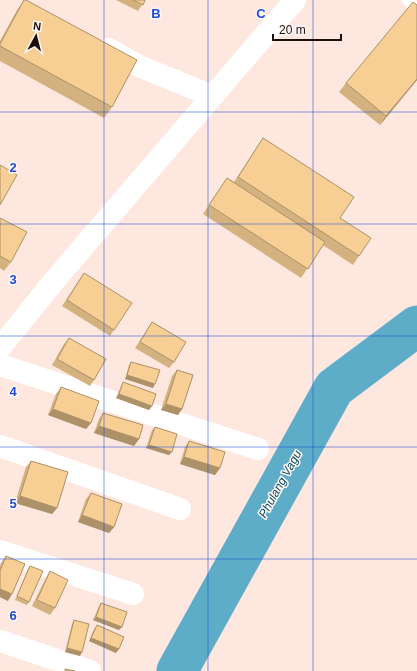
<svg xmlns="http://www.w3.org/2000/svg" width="417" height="671" font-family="Helvetica,sans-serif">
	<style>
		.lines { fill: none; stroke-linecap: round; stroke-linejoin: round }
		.river { stroke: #5dacc8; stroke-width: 41 }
		.lane { stroke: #fff; stroke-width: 11 }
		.street { stroke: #fff; stroke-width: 22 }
		.secondary { stroke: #fff; stroke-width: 22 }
		.wall { fill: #d4b27f }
		.shaded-wall { fill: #ad9168 }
		.building { fill: #f7cf94; stroke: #ad9168 }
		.grid { fill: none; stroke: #1d4ed8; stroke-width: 1; stroke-opacity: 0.55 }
		.labels { text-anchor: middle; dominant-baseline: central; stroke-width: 3; stroke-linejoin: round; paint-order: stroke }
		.water-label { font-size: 12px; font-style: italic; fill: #044c60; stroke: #fff7f5 }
		.grid-label { font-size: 13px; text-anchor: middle; font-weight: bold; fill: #1d4ed8; stroke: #fff7f5; stroke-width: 3; stroke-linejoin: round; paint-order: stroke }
	</style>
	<rect width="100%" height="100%" fill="#fde7de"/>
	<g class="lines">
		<polyline class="river" points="177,671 334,388 417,326"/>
		<polyline class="lane" points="407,0 417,9"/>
		<g class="street">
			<polyline points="109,49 139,66 212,96"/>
			<polyline points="0,365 258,449"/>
			<polyline points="0,446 180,509"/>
			<polyline points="0,551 133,594"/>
			<polyline points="0,641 90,671"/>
		</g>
		<polyline class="secondary" points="0,348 54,281 295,0"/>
	</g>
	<g class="wall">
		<polygon points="24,0 112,107 104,118 0,61 0,41 17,10"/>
		<polygon points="116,0 145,0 138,11"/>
		<polygon points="417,80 380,125 339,92 346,83"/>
		<polygon points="263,138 340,218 359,256 353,265 323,245 301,278 203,214 227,178 234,182"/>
		<polygon points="0,218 11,262 4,271 0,268"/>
		<polygon points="84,273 114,330 110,336 62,306"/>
		<polygon points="152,322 174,362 169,368 135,348"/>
		<polygon points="69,338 94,380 90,386 52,365 64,344"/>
		<polygon points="131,362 153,388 125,379 129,365"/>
		<polygon points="177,370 182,409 178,415 161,410 172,376"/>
		<polygon points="123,382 152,406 149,410 116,398 121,386"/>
		<polygon points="61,387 91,423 86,429 48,415 56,394"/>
		<polygon points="103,413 139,439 134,446 94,433 99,419"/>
		<polygon points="155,427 169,455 146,448 152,430"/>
		<polygon points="189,441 220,468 215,475 180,464 185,447"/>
		<polygon points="31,461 57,508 52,514 15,503 26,467"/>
		<polygon points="91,493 114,527 109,533 78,522 86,499"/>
		<polygon points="6,556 8,601 0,597 0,566 1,563"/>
		<polygon points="30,566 29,602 27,605 15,600 28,569"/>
		<polygon points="50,571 55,608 50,615 32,606 46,578"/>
		<polygon points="101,603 119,630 93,620 99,606"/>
		<polygon points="74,620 80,656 65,652 72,624"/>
		<polygon points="97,625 116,653 89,641 94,629"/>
	</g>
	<g class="shaded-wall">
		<polygon points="417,79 417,80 380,125 386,116"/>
		<polygon points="127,375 155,384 153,388 125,379"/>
		<polygon points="119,394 152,406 149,410 116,398"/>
		<polygon points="166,404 182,409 178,415 161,410"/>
		<polygon points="53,409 91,423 86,429 48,415"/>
		<polygon points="99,426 139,439 134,446 94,433"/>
		<polygon points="149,445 172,452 169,455 146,448"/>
		<polygon points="184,457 220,468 215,475 180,464"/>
		<polygon points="20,496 57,508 52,514 15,503"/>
		<polygon points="82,515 114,527 109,533 78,522"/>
		<polygon points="0,589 12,594 8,601 0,597"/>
		<polygon points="96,617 122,627 119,630 93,620"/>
		<polygon points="91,638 119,649 116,653 89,641"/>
		<polygon points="67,648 82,652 80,656 65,652"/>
	</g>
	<g class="building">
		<polygon points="24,0 26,0 137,60 112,107 0,46 0,44"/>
		<polygon points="133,0 145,0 143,5"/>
		<polygon points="413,2 417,5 417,79 386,116 346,83"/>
		<polygon points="263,138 354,197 340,218 371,238 359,256 238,177"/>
		<polygon points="0,165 17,175 0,205"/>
		<polygon points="227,178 325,242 308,269 209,205"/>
		<polygon points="0,218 27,232 11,262 0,256"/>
		<polygon points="84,273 132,303 114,330 67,300"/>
		<polygon points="152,322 186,342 174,362 140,342"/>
		<polygon points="69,338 106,359 94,380 57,359"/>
		<polygon points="131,362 160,370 155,384 127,375"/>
		<polygon points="177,370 193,375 182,409 166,404"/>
		<polygon points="123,382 156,394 152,406 119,394"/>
		<polygon points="61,387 99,401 91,423 53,409"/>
		<polygon points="103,413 143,425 139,439 99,426"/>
		<polygon points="155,427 177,434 172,452 149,445"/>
		<polygon points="189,441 225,452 220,468 184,457"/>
		<polygon points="31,461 68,472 57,508 20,496"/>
		<polygon points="91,493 122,504 114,527 82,515"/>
		<polygon points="6,556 25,564 12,594 0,589 0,571"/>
		<polygon points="30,566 43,571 29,602 17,596"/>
		<polygon points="50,571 68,580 55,608 37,600"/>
		<polygon points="101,603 127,612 122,627 96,617"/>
		<polygon points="74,620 89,624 82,652 67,648"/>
		<polygon points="97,625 124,637 119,649 91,638"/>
		<polygon points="65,669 75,671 65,671"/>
	</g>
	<path class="grid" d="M104,0V671M208,0V671M313,0V671M0,112H417M0,224H417M0,336H417M0,447H417M0,559H417"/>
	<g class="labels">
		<g class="water-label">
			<text transform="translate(280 484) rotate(-61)">Phulang Vagu</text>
		</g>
	</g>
	<g class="grid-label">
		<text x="156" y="18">B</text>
		<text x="261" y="18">C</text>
		<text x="13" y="172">2</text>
		<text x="13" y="284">3</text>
		<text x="13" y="396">4</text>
		<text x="13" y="508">5</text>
		<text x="13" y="620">6</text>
	</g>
	<g transform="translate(36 36) rotate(7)" stroke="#fff7f5" stroke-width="3" paint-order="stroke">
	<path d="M0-3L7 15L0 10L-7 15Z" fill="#1c100b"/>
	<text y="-6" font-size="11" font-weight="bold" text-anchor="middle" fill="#1c100b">N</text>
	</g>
	<path d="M273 34v6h68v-6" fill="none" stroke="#1c100b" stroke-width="2"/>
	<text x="279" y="34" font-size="12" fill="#1c100b" stroke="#fff7f5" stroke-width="3" paint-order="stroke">20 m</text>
</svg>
